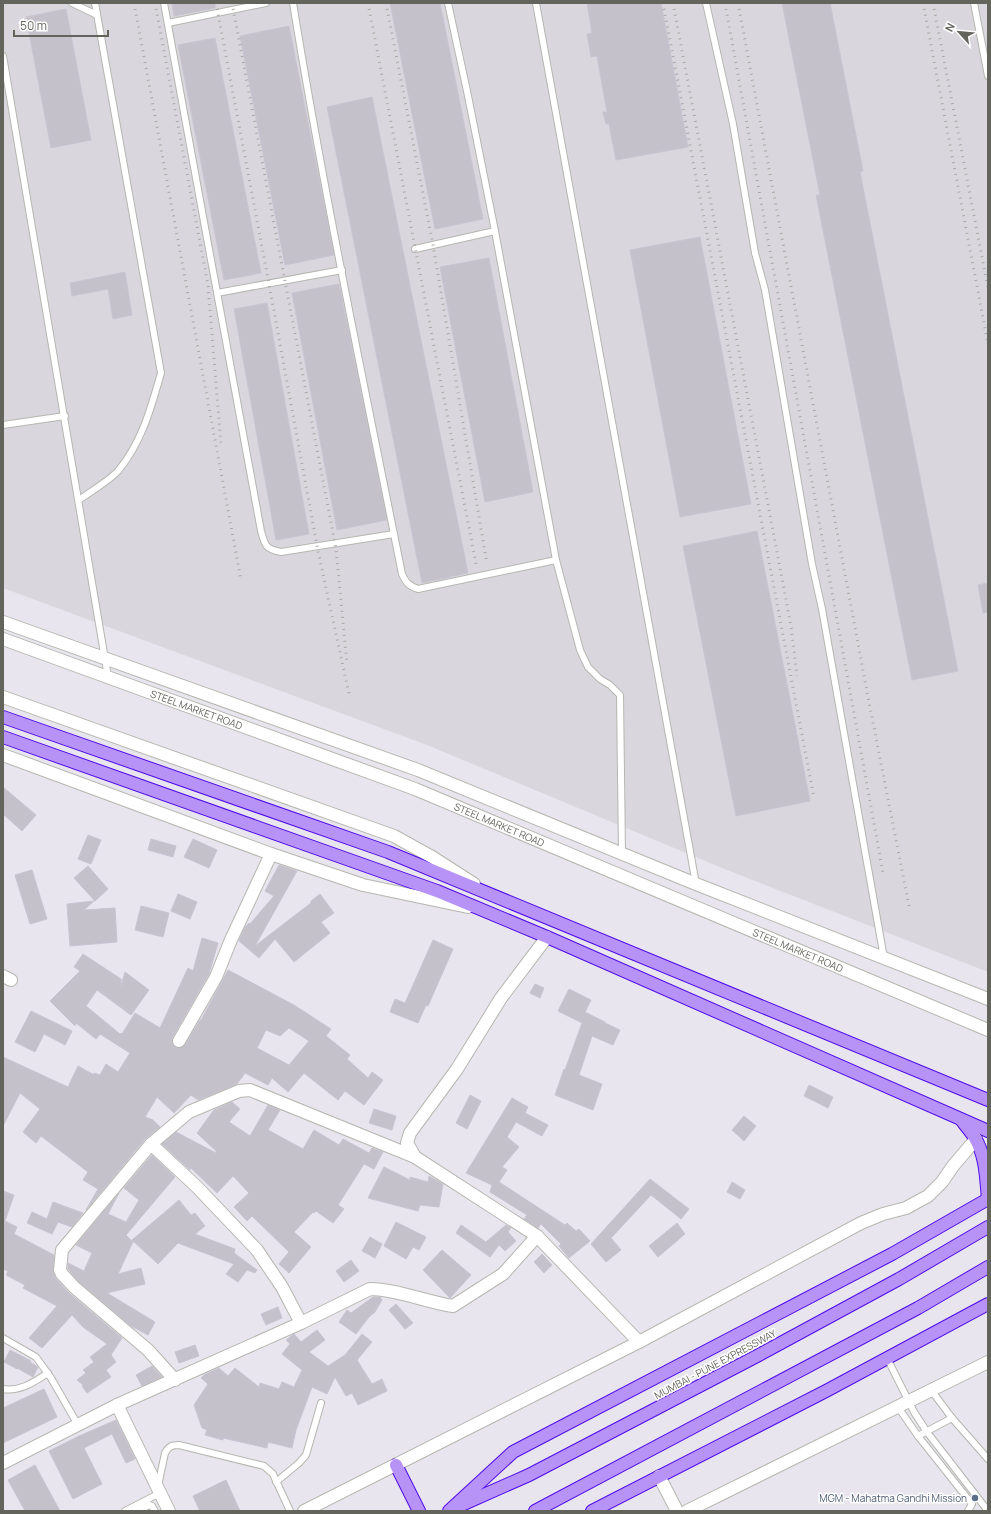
<svg xmlns="http://www.w3.org/2000/svg" width="991" height="1514" font-family="Manrope,sans-serif">
	<style>
		.industrial { fill: #d9d7dd }
		.building { fill: #c5c1ca; stroke: #c8c4d3; fill-rule: evenodd }
		.lines { fill: none; stroke-linecap: round; stroke-linejoin: round }
		.lane-casing { stroke: #b5b7b0; stroke-width: 8 }
		.street-casing { stroke: #b5b7b0; stroke-width: 14 }
		.secondary-casing { stroke: #b5b7af; stroke-width: 14 }
		.highway-casing { stroke: #4e0be8; stroke-width: 14 }
		.lane { stroke: #fff; stroke-width: 6 }
		.street { stroke: #fff; stroke-width: 12 }
		.secondary { stroke: #fff; stroke-width: 12 }
		.highway { stroke: #b793f8; stroke-width: 12 }
		.rail { stroke: #a8a9a6; stroke-width: 3; stroke-dasharray: 1 5; stroke-linecap: butt }
		.service-dot { fill: #5c6f8a; stroke: #fff; stroke-width: 1.5 }
		.labels { text-anchor: middle; dominant-baseline: central; stroke-width: 3; stroke-linejoin: round; paint-order: stroke }
		.street-label { font-size: 10px; fill: #63655d; stroke: #fff }
		.service-label { font-size: 10px; fill: #4e5e75; stroke: #fff; text-anchor: end }
	</style>
	<rect width="100%" height="100%" fill="#e9e5ee"/>
	<polygon class="industrial" points="3,3 988,3 988,972 722,868 427,745 3,588"/>
	<g class="building">
		<polygon points="172,3 215,3 215,8 174,16"/>
		<polygon points="390,3 440,3 483,219 435,229"/>
		<polygon points="587,3 661,3 688,147 616,160 609,124 606,124 603,112 607,112 597,56 591,57 587,34 592,33"/>
		<polygon points="782,3 830,3 863,171 860,172 958,671 912,680 816,195 820,195"/>
		<polygon points="66,9 91,140 51,148 26,17"/>
		<polygon points="289,26 334,255 285,265 240,36"/>
		<polygon points="215,38 261,273 224,280 178,45"/>
		<polygon points="372,97 468,573 422,583 327,107"/>
		<polygon points="700,237 751,504 680,517 630,250"/>
		<polygon points="489,258 533,492 485,502 440,267"/>
		<polygon points="125,272 132,315 113,319 108,289 72,296 70,283"/>
		<polygon points="339,284 387,520 337,530 292,293"/>
		<polygon points="267,303 309,534 276,540 234,309"/>
		<polygon points="757,531 810,801 736,816 683,546"/>
		<polygon points="988,583 988,612 983,613 978,585"/>
		<polygon points="3,787 36,815 22,831 3,814"/>
		<polygon points="88,835 101,840 91,864 78,859"/>
		<polygon points="151,839 176,846 173,857 148,850"/>
		<polygon points="193,839 217,850 209,868 184,857"/>
		<polygon points="279,865 297,871 255,946 311,903 311,901 320,894 334,913 321,922 330,933 294,962 275,939 259,958 239,941 245,927 249,923 250,924 274,896 265,891"/>
		<polygon points="88,866 108,889 95,901 74,878"/>
		<polygon points="32,870 47,919 30,924 15,875"/>
		<polygon points="178,894 197,902 190,919 171,911"/>
		<polygon points="94,901 84,910 115,908 117,942 70,946 67,904"/>
		<polygon points="141,906 169,913 163,937 135,930"/>
		<path d="M202,938L218,943L209,974L172,1038V1044L175,1047L179,1048L185,1045L200,1020H201L228,970L294,1005L331,1029L326,1036L350,1055L347,1059L368,1078L372,1072L383,1080L364,1105L345,1091L338,1100L304,1073L288,1092L272,1078L268,1085L245,1073L237,1084L198,1100L191,1095L174,1113L157,1097L145,1117L153,1120L160,1127L145,1139L86,1210L98,1189L83,1180L88,1172L41,1136L36,1143L23,1132L40,1109L20,1093L3,1126V1057L68,1087L78,1066L94,1075V1073L100,1075L106,1064L118,1072L130,1053L100,1034L96,1039L76,1023L75,1026L50,1001L80,971L74,967L83,954L121,979V986L125,972L149,990L131,1015L97,990L86,1006L120,1034L121,1033L122,1034L135,1013L160,1028L188,968L193,971ZM289,1028L309,1041L289,1065L257,1048L266,1030L280,1036Z"/>
		<polygon points="433,940 453,949 428,1006 426,1005 418,1023 390,1012 395,999 405,1003"/>
		<polygon points="535,984 544,988 540,998 530,993"/>
		<polygon points="569,989 591,1000 585,1012 605,1022 605,1023 620,1030 613,1045 592,1036 579,1075 602,1084 593,1110 555,1095 564,1069 565,1070 582,1023 558,1011"/>
		<polygon points="31,1011 72,1031 65,1045 44,1034 35,1052 15,1042"/>
		<polygon points="809,1085 833,1097 828,1108 804,1096"/>
		<polygon points="470,1095 481,1101 467,1129 456,1123"/>
		<polygon points="512,1098 528,1107 525,1113 548,1125 542,1136 516,1122 507,1137 519,1147 502,1167 507,1170 499,1182 565,1225 567,1223 576,1231 579,1229 590,1241 569,1258 559,1246 561,1244 541,1224 538,1228 524,1219 527,1215 490,1192 492,1185 466,1173"/>
		<polygon points="232,1102 240,1109 229,1122 250,1136 268,1105 280,1110 268,1130 303,1149 314,1130 339,1145 343,1139 369,1153 372,1148 383,1152 374,1169 364,1164 338,1205 344,1209 333,1223 316,1211 314,1213 313,1212 294,1232 311,1247 289,1273 279,1264 289,1252 252,1216 247,1221 234,1207 249,1193 233,1176 217,1193 191,1168 190,1170 162,1144 176,1132 216,1153 217,1152 197,1133 214,1110"/>
		<polygon points="374,1109 396,1116 392,1130 369,1123"/>
		<polygon points="744,1116 756,1126 744,1141 732,1130"/>
		<polygon points="152,1155 175,1177 126,1235 133,1242 118,1274 141,1268 145,1284 107,1293 155,1322 148,1335 131,1326 79,1282 68,1269 68,1263 84,1271 92,1253 76,1245 119,1193 108,1214 126,1222 139,1200 124,1188"/>
		<polygon points="384,1167 410,1180 410,1177 428,1182 429,1176 443,1184 439,1207 420,1205 418,1211 368,1198"/>
		<polygon points="650,1179 689,1209 681,1219 651,1195 611,1238 621,1250 606,1262 591,1244"/>
		<polygon points="732,1182 745,1190 740,1199 727,1192"/>
		<polygon points="3,1191 14,1195 5,1221 17,1227 14,1234 54,1255 53,1270 56,1279 69,1293 122,1338 111,1355 116,1362 106,1370 111,1377 87,1393 82,1386 83,1385 77,1380 86,1373 83,1370 94,1362 90,1357 107,1344 83,1327 72,1315 42,1348 29,1338 57,1306 23,1288 25,1285 6,1275 8,1271 3,1269"/>
		<polygon points="179,1200 191,1215 195,1213 205,1226 195,1234 235,1249 234,1253 257,1270 255,1273 247,1270 238,1282 226,1274 234,1264 178,1243 158,1264 132,1240"/>
		<polygon points="53,1202 83,1213 72,1227 58,1222 52,1234 27,1223 32,1212 47,1219"/>
		<polygon points="396,1222 426,1237 419,1250 413,1247 406,1259 384,1246"/>
		<polygon points="677,1223 685,1234 658,1257 649,1246"/>
		<polygon points="461,1225 486,1242 506,1225 511,1228 508,1232 516,1241 505,1251 499,1245 490,1257 456,1233"/>
		<polygon points="370,1237 382,1244 375,1258 362,1251"/>
		<polygon points="442,1250 471,1275 450,1298 423,1270"/>
		<polygon points="542,1254 552,1265 544,1273 534,1262"/>
		<polygon points="351,1260 359,1271 344,1282 336,1271"/>
		<polygon points="373,1297 380,1297 382,1300 375,1312 369,1317 356,1334 339,1322 347,1310 351,1313"/>
		<polygon points="396,1304 413,1323 405,1329 389,1310"/>
		<polygon points="278,1307 282,1318 266,1325 261,1314"/>
		<polygon points="317,1330 325,1340 309,1352 328,1366 345,1355 362,1334 372,1342 357,1360 372,1384 382,1379 387,1391 358,1405 352,1393 346,1396 335,1377 327,1394 312,1387 296,1430 292,1448 268,1442 267,1448 223,1438 223,1440 205,1435 207,1430 202,1428 194,1405 208,1384 201,1378 204,1375 219,1368 228,1376 235,1368 259,1387 260,1383 279,1389 282,1382 294,1387 302,1370 282,1354 290,1344 286,1340 294,1334 301,1342"/>
		<polygon points="195,1345 199,1356 179,1363 175,1352"/>
		<polygon points="10,1350 31,1361 30,1362 38,1367 33,1377 17,1368 17,1369 4,1362"/>
		<polygon points="152,1366 162,1377 142,1386 136,1375"/>
		<polygon points="44,1389 57,1417 3,1443 3,1408"/>
		<polygon points="116,1420 135,1459 126,1463 112,1434 84,1448 102,1484 73,1499 49,1451 79,1436"/>
		<polygon points="35,1465 60,1511 25,1511 8,1480"/>
		<polygon points="226,1480 240,1511 200,1511 193,1496"/>
	</g>
	<g class="lines">
		<defs>
			<g id="lane">
				<polyline points="72,3 97,15"/>
				<path d="M164,3C197,179 227,355 261,531C265,545 265,549 281,552L394,534"/>
				<path d="M293,3C324,194 364,384 402,574C406,583 409,586 418,589L556,560"/>
				<polyline points="448,3 467,91 495,231 556,560 580,650 588,667 600,679 610,685 620,695 622,854"/>
				<polyline points="536,3 696,884"/>
				<polyline points="706,3 733,124 755,253 765,290 812,564 822,609 884,958"/>
				<polyline points="974,3 988,76"/>
				<polyline points="168,23 266,3"/>
				<polyline points="3,56 108,677"/>
				<polyline points="415,249 495,231"/>
				<polyline points="217,293 342,270"/>
				<polyline points="3,425 65,416"/>
				<path d="M79,500C90,492 110,480 118,471C142,442 151,408 161,373L95,3"/>
				<polyline points="3,1338 36,1357 51,1378 78,1425"/>
				<polyline points="887,1358 914,1412 927,1432 988,1511"/>
				<path d="M3,1389C20,1392 34,1382 48,1373"/>
				<polyline points="931,1390 952,1418 988,1459"/>
				<polyline points="898,1407 918,1436 972,1504 968,1511"/>
				<polyline points="918,1436 952,1418"/>
				<polyline points="276,1482 299,1463 306,1455 321,1403"/>
				<path d="M158,1486L165,1453C169,1446 172,1445 179,1445L264,1466L273,1474L290,1511"/>
				<polyline points="125,1511 160,1493"/>
				<polyline points="136,1511 150,1505 152,1506 155,1511"/>
			</g>
			<g id="street">
				<polyline points="547,937 501,998 457,1069 410,1133 407,1143 415,1157 537,1236 639,1342"/>
				<polyline points="3,976 11,980"/>
				<polyline points="179,1041 216,977 230,942 271,854"/>
				<polyline points="151,1144 62,1250 60,1270 62,1274 74,1287 148,1350 175,1380"/>
				<polyline points="301,1323 282,1287 257,1250 197,1187 151,1144 189,1112 239,1091 250,1090 415,1157"/>
				<polyline points="117,1405 169,1511"/>
				<path d="M3,1463L117,1405L301,1323L370,1289C396,1289 426,1302 453,1306L503,1274L537,1236"/>
				<polyline points="659,1476 677,1511"/>
				<polyline points="687,1511 988,1362"/>
			</g>
			<g id="secondary">
				<polyline points="3,622 418,770 696,884 988,999"/>
				<path id="s1" d="M3,639L415,789L988,1030"/>
				<polyline points="3,697 394,836 432,857 474,884"/>
				<polyline points="3,755 271,854 363,885 468,907"/>
				<polyline points="304,1511 639,1342 861,1223 883,1214 906,1208 928,1196 942,1182 953,1166 976,1139"/>
			</g>
			<g id="highway">
				<polyline points="3,717 388,852 988,1100"/>
				<polyline points="3,737 437,891 547,937 988,1131"/>
				<path d="M962,1121C966,1126 971,1132 975,1138C986,1156 986,1179 988,1199"/>
				<polyline points="396,1465 419,1511"/>
				<polyline points="459,1506 529,1475 757,1356 899,1279 988,1227"/>
				<polyline points="449,1511 513,1452 892,1254 988,1199"/>
				<polyline points="535,1511 918,1308 988,1267"/>
				<polyline points="592,1511 826,1391 988,1304"/>
			</g>
		</defs>
		<use href="#lane" class="lane-casing"/>
		<use href="#street" class="street-casing"/>
		<use href="#secondary" class="secondary-casing"/>
		<use href="#highway" class="highway-casing"/>
		<use href="#lane" class="lane"/>
		<use href="#street" class="street"/>
		<use href="#secondary" class="secondary"/>
		<use href="#highway" class="highway"/>
		<g class="rail">
			<polyline points="134,3 241,580"/>
			<polyline points="155,3 208,285 221,444"/>
			<polyline points="216,3 269,284 318,551 349,694"/>
			<polyline points="232,3 336,549 347,664"/>
			<polyline points="368,3 476,564"/>
			<polyline points="386,3 433,245 487,564"/>
			<polyline points="663,3 814,798"/>
			<polyline points="673,3 791,626 797,676"/>
			<polyline points="725,3 883,873"/>
			<polyline points="738,3 868,697 909,906"/>
			<polyline points="923,3 988,344"/>
			<polyline points="933,3 988,288"/>
		</g>
	</g>
	<circle class="service-dot" cx="975" cy="1498" r="4"/>
	<g class="labels">
		<g class="street-label">
			<text stroke="none"><textPath href="#s1" startOffset="206">STEEL MARKET ROAD</textPath></text>
			<text stroke="none"><textPath href="#s1" startOffset="530">STEEL MARKET ROAD</textPath></text>
			<text stroke="none"><textPath href="#s1" startOffset="854">STEEL MARKET ROAD</textPath></text>
			<text transform="translate(715 1364) rotate(-28)">MUMBAI - PUNE EXPRESSWAY</text>
		</g>
		<g class="service-label">
			<text x="967" y="1498">MGM - Mahatma Gandhi Mission</text>
		</g>
	</g>
	<rect width="991" height="1514" fill="none" stroke="#63655d" stroke-width="8"/>
	<g transform="translate(959 32) rotate(297)" stroke="#ffffff" stroke-width="3" paint-order="stroke">
	<path d="M0-3L7 15L0 10L-7 15Z" fill="#63655d"/>
	<text y="-6" font-size="11" font-weight="bold" text-anchor="middle" fill="#63655d">N</text>
	</g>
	<path d="M14 30v6h94v-6" fill="none" stroke="#63655d" stroke-width="2"/>
	<text x="20" y="30" font-size="12" fill="#63655d" stroke="#ffffff" stroke-width="3" paint-order="stroke">50 m</text>
</svg>
